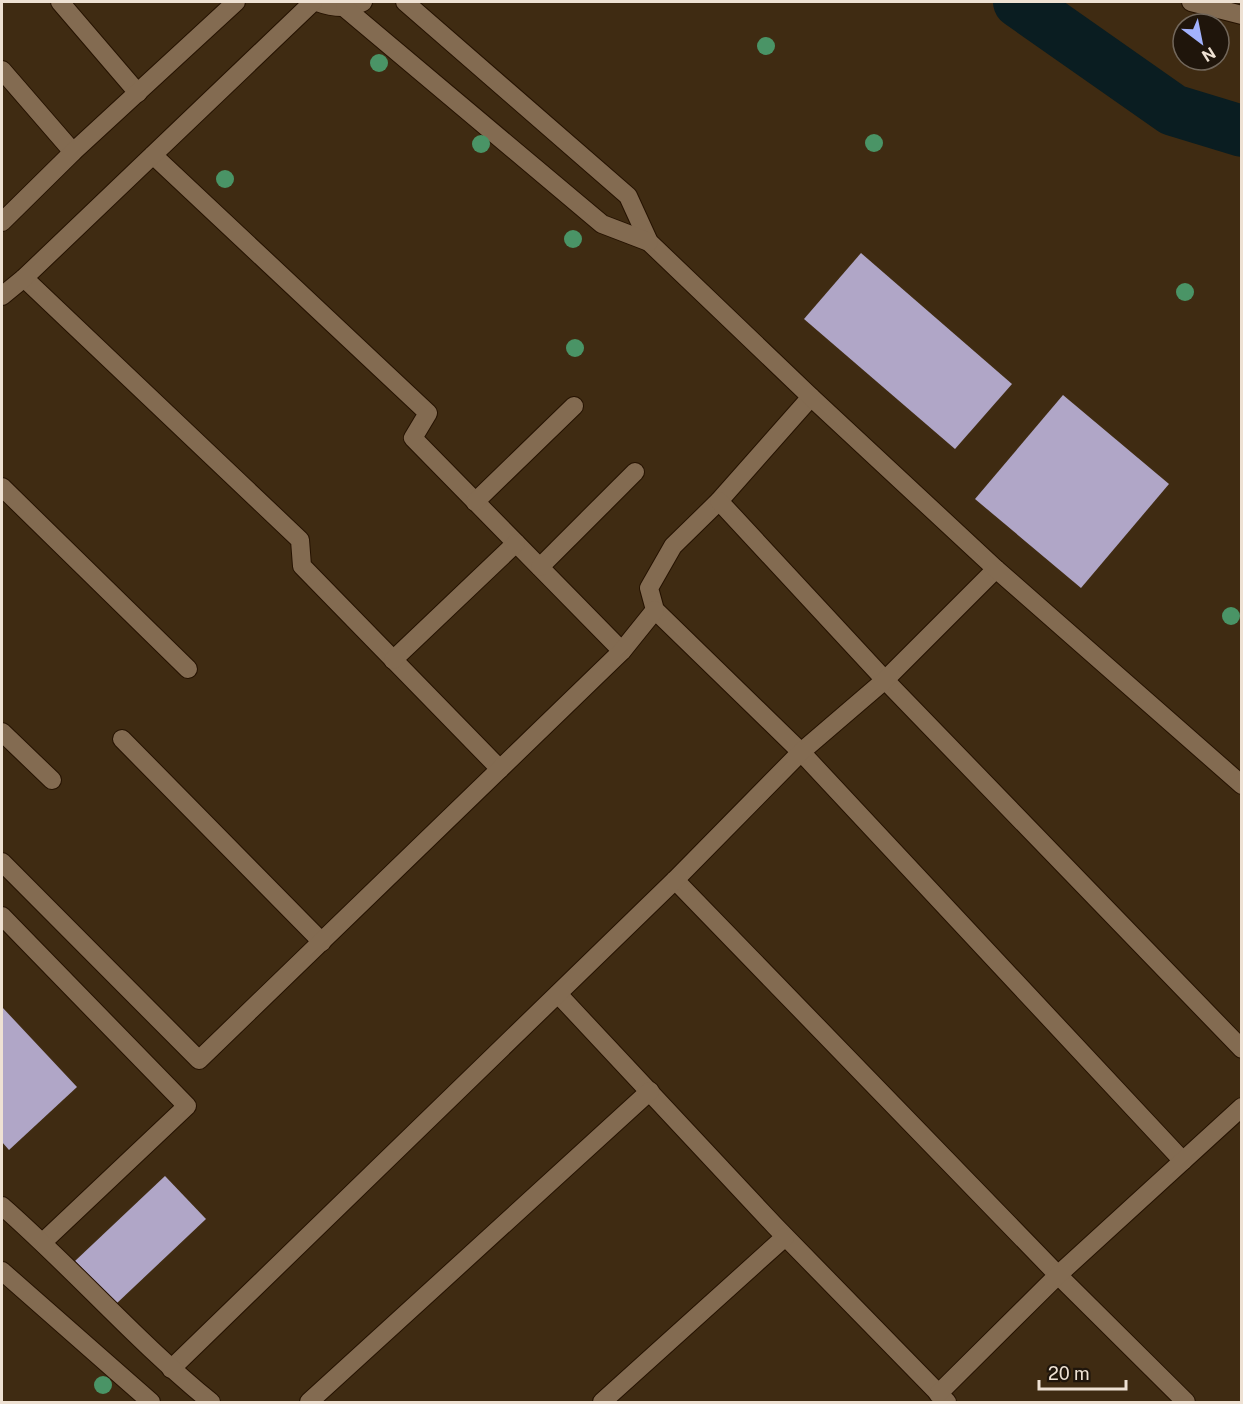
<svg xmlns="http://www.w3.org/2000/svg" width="1243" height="1404" font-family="'Public Sans',sans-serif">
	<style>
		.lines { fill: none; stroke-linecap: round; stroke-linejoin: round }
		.river { stroke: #0a1d21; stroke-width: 52 }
		.building { fill: #b0a6c7 }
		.street-casing { stroke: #251200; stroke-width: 20 }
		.secondary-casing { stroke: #251200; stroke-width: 20 }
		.street { stroke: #836b51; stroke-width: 18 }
		.secondary { stroke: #836b51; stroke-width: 18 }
		.tree { fill: #4a9466 }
	</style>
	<rect width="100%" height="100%" fill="#3f2b12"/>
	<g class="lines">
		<polyline class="river" points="1019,2 1173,110 1242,131"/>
	</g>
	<g class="building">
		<polygon points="861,253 1012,384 955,449 804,319"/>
		<polygon points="1063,395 1169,484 1081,588 975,499"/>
		<polygon points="2,1007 77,1087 9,1150 2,1142"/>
		<polygon points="165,1176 206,1219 116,1304 75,1261"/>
	</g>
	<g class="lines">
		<defs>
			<g id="street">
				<polyline points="60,2 138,93"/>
				<polyline points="1191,2 1242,15"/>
				<polyline points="2,70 73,152"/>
				<polyline points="153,155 428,413 413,438 622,651"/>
				<polyline points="24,278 300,540 302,566 500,769"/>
				<polyline points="811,397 719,501 673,546 649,588 655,610 801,752 1183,1161"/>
				<polyline points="2,487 188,669"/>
				<polyline points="719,501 885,680 1242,1049"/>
				<polyline points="475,502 574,406"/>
				<polyline points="540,567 635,472"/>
				<polyline points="393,660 516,543"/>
				<polyline points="2,732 52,780"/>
				<polyline points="122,739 322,942"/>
				<polyline points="2,862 199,1060 622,651 655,610"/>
				<polyline points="675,880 1058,1275 1186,1402"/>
				<polyline points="2,916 187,1106 43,1242"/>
				<polyline points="558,994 775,1226 947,1402"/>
				<polyline points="171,1369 675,880 801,752 885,680 996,569"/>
				<polyline points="938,1394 1058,1275 1242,1107"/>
				<polyline points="309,1402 650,1091"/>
				<polyline points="602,1402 785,1237"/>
			</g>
			<g id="secondary">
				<path d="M317,2C333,8 348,10 363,2"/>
				<polyline points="405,2 628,196 649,242 811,397 996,569 1242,785"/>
				<polyline points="345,8 602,224 649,242"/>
				<polyline points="2,222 73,152 236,2"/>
				<polyline points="2,296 24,278 313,2"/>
				<path d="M2,1206C74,1269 137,1342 211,1402"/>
				<polyline points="2,1271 151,1402"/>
			</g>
		</defs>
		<use href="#street" class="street-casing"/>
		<use href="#secondary" class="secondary-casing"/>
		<use href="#street" class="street"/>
		<use href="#secondary" class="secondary"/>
	</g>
	<g class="tree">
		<circle cx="766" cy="46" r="9"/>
		<circle cx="379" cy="63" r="9"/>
		<circle cx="874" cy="143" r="9"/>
		<circle cx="481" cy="144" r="9"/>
		<circle cx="225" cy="179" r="9"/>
		<circle cx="573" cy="239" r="9"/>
		<circle cx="1185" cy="292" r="9"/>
		<circle cx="575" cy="348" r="9"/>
		<circle cx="1231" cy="616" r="9"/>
		<circle cx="103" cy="1385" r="9"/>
	</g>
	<rect width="1243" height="1404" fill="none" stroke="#eee1d3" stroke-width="6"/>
	<g transform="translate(1201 42) rotate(148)"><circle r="28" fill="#1f150b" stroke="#72675b" stroke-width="1.5"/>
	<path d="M0-4.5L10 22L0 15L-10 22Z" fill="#a2b2fd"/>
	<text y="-9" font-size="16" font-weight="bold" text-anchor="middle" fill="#eee1d3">N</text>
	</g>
	<path d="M1039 1380v9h87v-9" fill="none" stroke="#eee1d3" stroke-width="3"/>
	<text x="1048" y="1380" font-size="18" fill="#eee1d3" stroke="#1f150b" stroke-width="4.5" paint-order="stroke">20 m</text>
</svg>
